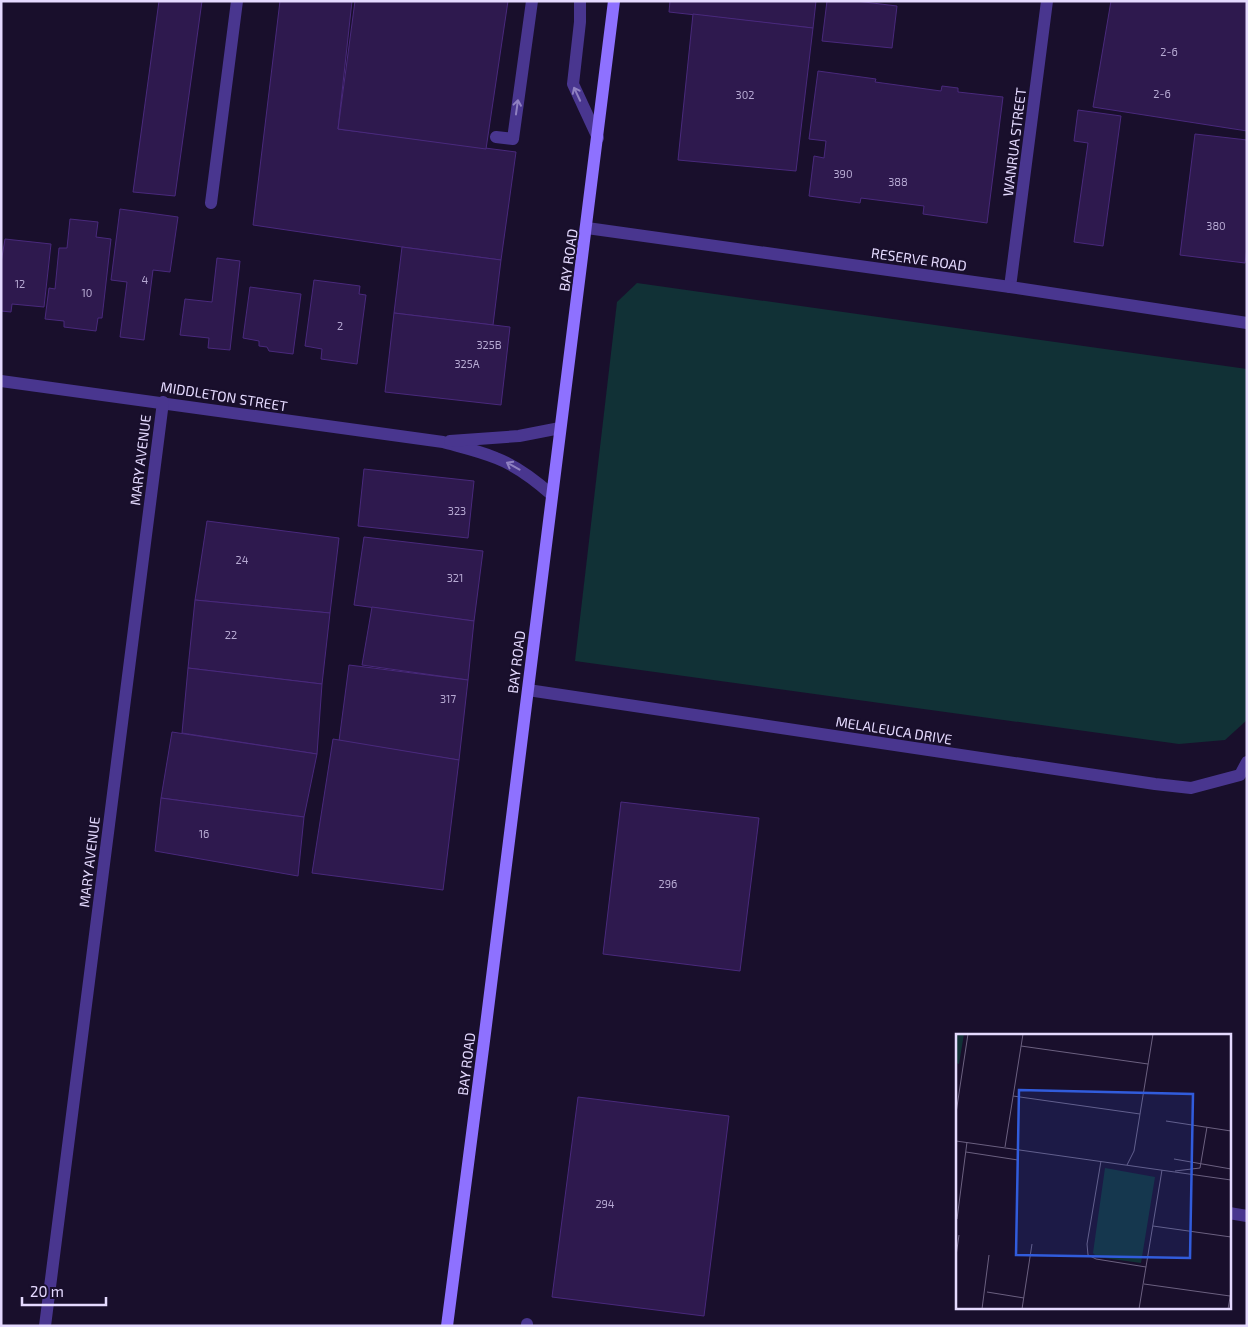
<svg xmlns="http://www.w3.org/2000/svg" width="1248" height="1327" font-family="'Exo 2',sans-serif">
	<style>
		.green { fill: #113136 }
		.building { fill: #2e194e; stroke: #49297c }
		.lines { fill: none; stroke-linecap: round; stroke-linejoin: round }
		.service { stroke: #49368f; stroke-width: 12 }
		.minor { stroke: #49368f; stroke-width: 12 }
		.tertiary { stroke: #49368f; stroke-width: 12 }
		.secondary { stroke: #8e71ff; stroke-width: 12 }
		.oneway { stroke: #8f80c1 }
		.labels { text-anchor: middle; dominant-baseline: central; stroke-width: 4; stroke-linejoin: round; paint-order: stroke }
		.number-label { font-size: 11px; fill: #b7aad3 }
		.street-label { font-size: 14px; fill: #e5daff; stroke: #190f2c }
		.inset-road { fill: none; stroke: #6b6080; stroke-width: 1 }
		.view { fill: #315cdc; fill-opacity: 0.15; stroke: #315cdc; stroke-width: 2.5 }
		.inset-edge { fill: none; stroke: #e5daff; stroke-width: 2.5 }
	</style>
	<rect width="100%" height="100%" fill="#190f2c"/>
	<polygon class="green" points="637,283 1247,369 1247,720 1225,740 1179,744 575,661 617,302"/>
	<g class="building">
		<polygon points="159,1 202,1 175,196 133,192"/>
		<polygon points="280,1 352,1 338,129 516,152 501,260 402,247 253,225"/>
		<polygon points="355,1 508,1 486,149 338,129"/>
		<polygon points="670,1 816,1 813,28 669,12"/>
		<polygon points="827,1 856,1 897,6 892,48 822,41"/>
		<polygon points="1111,1 1247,1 1247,131 1093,107"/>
		<polygon points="693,14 813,28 796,171 678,160"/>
		<polygon points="818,71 876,79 875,82 941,91 942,86 958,88 958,92 1003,97 987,223 923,214 924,206 861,198 860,203 809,196 814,156 824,158 826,141 809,139"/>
		<polygon points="1078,110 1121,116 1103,246 1074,242 1088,143 1074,141"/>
		<polygon points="1195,134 1247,140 1247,248 1245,263 1180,255"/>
		<polygon points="120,209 178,217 170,272 153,270 144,340 120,337 127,282 111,280"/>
		<polygon points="70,219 98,222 96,237 111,239 102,318 98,318 96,331 64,327 64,321 45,319 49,288 55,289 59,248 67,248"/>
		<polygon points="5,239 51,244 44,307 12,304 11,312 1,311 1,263"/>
		<polygon points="402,247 501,260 493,325 394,313"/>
		<polygon points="217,258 240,261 230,350 208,348 209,338 180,335 185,299 212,302"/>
		<polygon points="314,280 360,286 359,294 366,295 357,364 321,359 322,349 305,346"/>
		<polygon points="250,287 301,294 293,354 269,351 267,347 259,346 259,341 243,338"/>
		<polygon points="394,313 510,327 501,405 385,392"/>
		<polygon points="364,469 474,481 468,538 358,526"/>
		<polygon points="207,521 339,538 330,613 195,600"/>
		<polygon points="364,537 483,551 474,621 354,605"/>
		<polygon points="195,600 330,613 322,684 188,668"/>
		<polygon points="372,607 474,621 468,680 362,665"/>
		<polygon points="349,665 468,680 459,760 339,741"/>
		<polygon points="188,668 322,684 317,754 182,733"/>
		<polygon points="172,732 317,754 304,817 161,798"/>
		<polygon points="333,739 459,760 443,890 312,873"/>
		<polygon points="161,798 304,817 298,876 155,851"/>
		<polygon points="621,802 759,818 740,971 603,954"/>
		<polygon points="578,1097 729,1116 704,1316 552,1297"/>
	</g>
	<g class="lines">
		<g class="service">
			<polyline points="580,1 580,22 573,84 598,138"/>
			<polyline points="496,137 513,139 532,1"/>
			<polyline points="211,203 237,1"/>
			<polyline points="528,690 1155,784 1191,788 1240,775 1247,762"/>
			<polyline points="1229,1213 1247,1216"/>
			<polyline points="527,1326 527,1324"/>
		</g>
		<g class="minor">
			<polyline points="1010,287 1047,1"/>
			<path d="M1,381L443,442C461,447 479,451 496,458C517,466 535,480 552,495"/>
			<polyline points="450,441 519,436 560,428"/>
			<polyline points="45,1326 163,402"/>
		</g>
		<polyline class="tertiary" points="587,228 1010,287 1247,323"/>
		<polyline class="secondary" points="447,1326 484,1041 614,1"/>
	</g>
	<defs><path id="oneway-shaft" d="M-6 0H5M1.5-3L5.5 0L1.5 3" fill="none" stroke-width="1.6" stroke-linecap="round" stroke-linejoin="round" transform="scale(1.25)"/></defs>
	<g class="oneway">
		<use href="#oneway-shaft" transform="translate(577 94) rotate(-115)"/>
		<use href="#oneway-shaft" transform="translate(517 107) rotate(-82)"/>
		<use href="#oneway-shaft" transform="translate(513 466) rotate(-151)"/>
	</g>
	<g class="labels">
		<g class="number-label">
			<text x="1169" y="51">2-6</text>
			<text x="1162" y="93">2-6</text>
			<text x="745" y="94">302</text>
			<text x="843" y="173">390</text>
			<text x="898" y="181">388</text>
			<text x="1216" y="225">380</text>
			<text x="145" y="279">4</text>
			<text x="20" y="283">12</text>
			<text x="87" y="292">10</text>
			<text x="340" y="325">2</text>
			<text x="489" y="344">325B</text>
			<text x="467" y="363">325A</text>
			<text x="457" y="510">323</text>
			<text x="242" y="559">24</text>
			<text x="455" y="577">321</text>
			<text x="231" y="634">22</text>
			<text x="448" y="698">317</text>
			<text x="204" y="833">16</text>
			<text x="668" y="883">296</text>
			<text x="605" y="1203">294</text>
		</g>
		<g class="street-label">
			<text transform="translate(1014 142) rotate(-83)">WANRUA STREET</text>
			<text transform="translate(919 259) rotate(8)">RESERVE ROAD</text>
			<text transform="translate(568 260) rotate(-82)">BAY ROAD</text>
			<text transform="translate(224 396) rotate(9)">MIDDLETON STREET</text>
			<text transform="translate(140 460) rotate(-83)">MARY AVENUE</text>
			<text transform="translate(516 662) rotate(-83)">BAY ROAD</text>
			<text transform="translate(894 730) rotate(9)">MELALEUCA DRIVE</text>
			<text transform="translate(89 862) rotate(-83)">MARY AVENUE</text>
			<text transform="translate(466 1064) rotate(-83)">BAY ROAD</text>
		</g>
	</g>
	<g transform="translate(956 1034)">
		<rect width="275" height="275" fill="#190f2c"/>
		<path d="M0,0H8L3,30L0,29ZM149,134L199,143L185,229L141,223L137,219Z" fill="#113136"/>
		<path class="inset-road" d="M65,12L192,30M57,62L184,80M0,79L12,0M210,87L275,97M0,107L275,146M49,113L67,0M10,118L62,126M218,125L275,135M145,127L131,210L132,221L140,225L190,233M171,131L178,117L197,0M219,137L244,134L251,93M1,185L11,108M197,192L275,203M0,222L3,201M188,250L274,262M31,258L68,264M26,275L33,221M66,275L76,210M183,275L206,136M272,275L275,258"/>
		<path class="view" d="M63,56L237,60L234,224L60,221Z"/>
		<rect width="275" height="275" class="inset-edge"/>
	</g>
	<rect width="1248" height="1327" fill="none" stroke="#e5daff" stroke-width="5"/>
	<path d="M22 1297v8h84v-8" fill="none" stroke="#e5daff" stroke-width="2.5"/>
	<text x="30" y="1297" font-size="15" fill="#e5daff" stroke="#190f2c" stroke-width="4" paint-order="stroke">20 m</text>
</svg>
